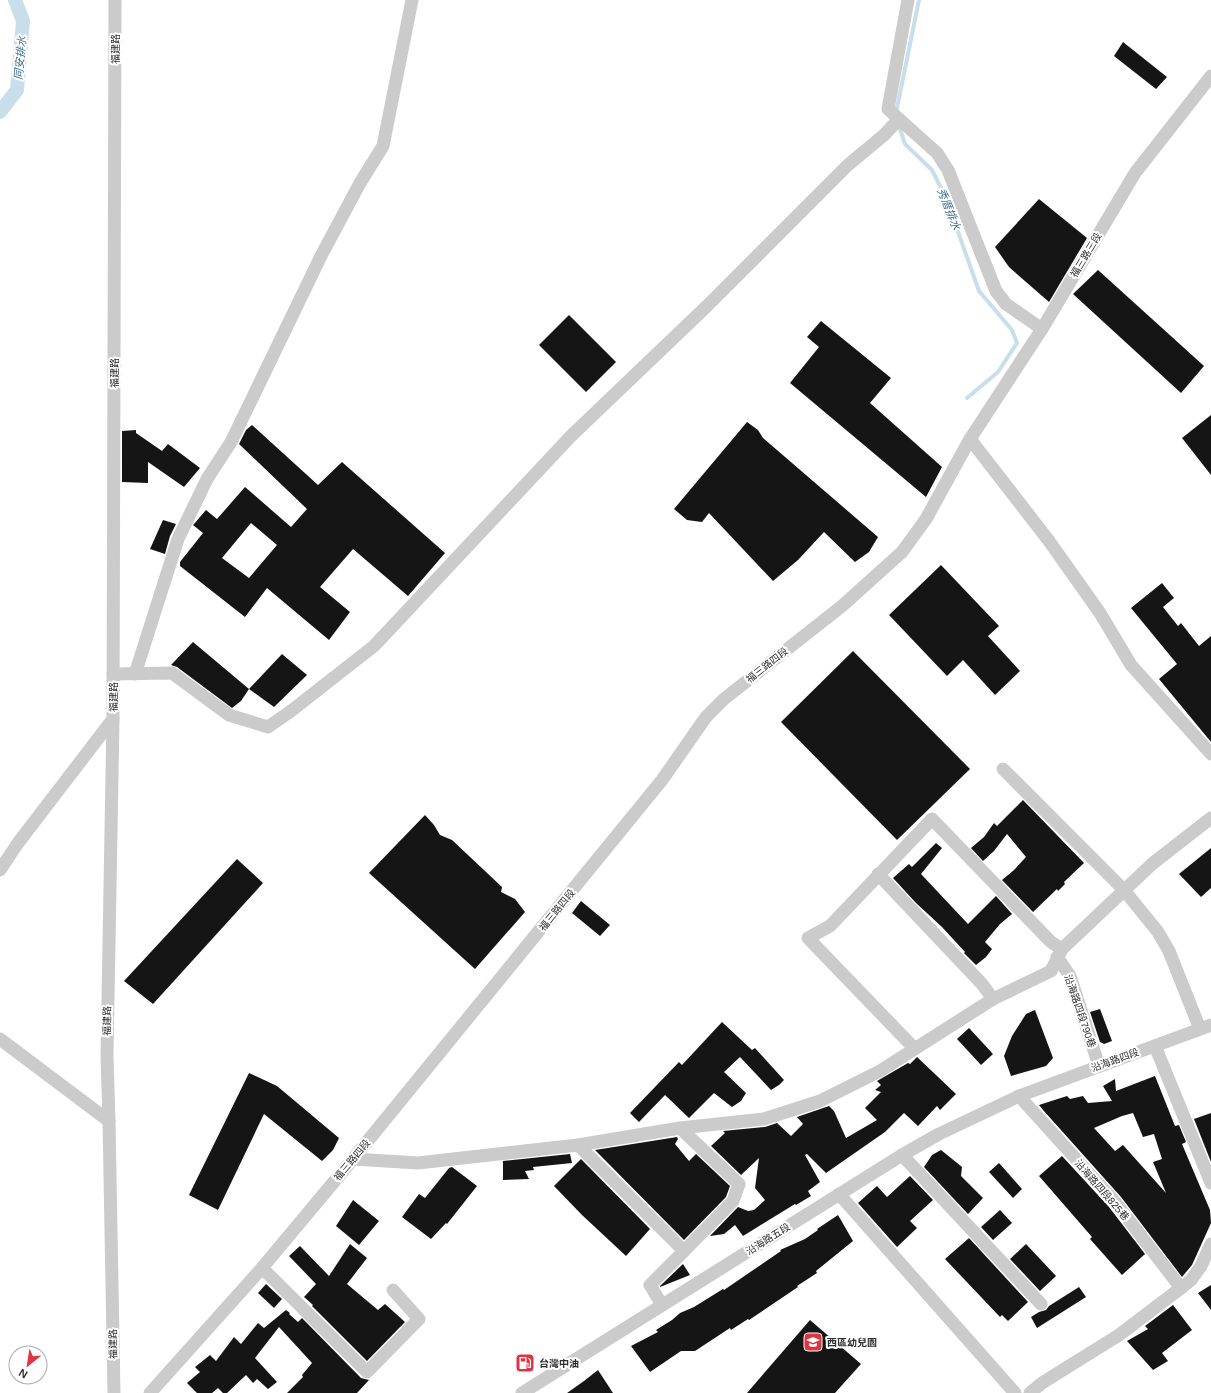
<svg xmlns="http://www.w3.org/2000/svg" width="1211" height="1393" font-family="Arial,'Noto Sans TC',sans-serif">
	<style>
		.lines { fill: none; stroke-linecap: round; stroke-linejoin: round }
		.stream { stroke: #c9deeb; stroke-width: 4 }
		.canal { stroke: #c9deeb; stroke-width: 14 }
		.building { fill: #151515; fill-rule: evenodd }
		.minor { stroke: #cbcbcb; stroke-width: 13 }
		.labels { text-anchor: middle; dominant-baseline: central; stroke-width: 4; stroke-linejoin: round; paint-order: stroke }
		.street-label { font-size: 10px; fill: #2e2e2e; stroke: #fff }
		.poi-label { font-size: 10px; font-weight: bold; fill: #2e2e2e; stroke: #fff; text-anchor: start }
		.water-label { font-size: 11px; font-style: italic; fill: #3e708f; stroke: #fff }
	</style>
	<rect width="100%" height="100%" fill="#fff"/>
	<g class="lines">
		<g class="stream">
			<polyline points="896,113 919,0"/>
			<polyline points="898,123 905,144 932,170 946,198 979,291 1012,330 1017,343 998,372 967,398"/>
		</g>
		<polyline class="canal" points="0,112 17,90 23,21 15,0"/>
	</g>
	<g class="building">
		<polygon points="1123,42 1167,77 1156,89 1114,56"/>
		<polygon points="1039,199 1087,238 1049,302 1009,267 995,247"/>
		<polygon points="1098,270 1204,366 1181,393 1073,294"/>
		<polygon points="569,315 616,362 586,392 539,345"/>
		<polygon points="821,321 891,378 870,403 942,467 926,497 790,383 819,347 807,337"/>
		<polygon points="1211,415 1211,475 1182,438"/>
		<polygon points="747,422 758,430 763,438 878,537 869,552 855,562 824,532 798,560 773,581 709,513 702,522 687,520 674,509"/>
		<path d="M252,425L318,485L342,462L445,553L408,596L353,549L320,587L350,612L329,640L267,588L245,617L180,566V562L203,533L193,525L194,524L206,510L217,519L245,487L291,527L307,509L239,444L246,430ZM251,523L277,545L249,578L222,558Z"/>
		<polygon points="136,430 136,433 162,451 168,444 200,468 184,487 148,462 148,483 122,482 122,431"/>
		<polygon points="163,520 176,524 170,536 165,554 150,549"/>
		<polygon points="941,565 999,626 988,636 1020,671 995,695 963,660 947,676 889,615"/>
		<polygon points="1162,583 1174,598 1163,607 1178,626 1181,623 1199,646 1211,636 1211,742 1159,679 1177,664 1131,608"/>
		<polygon points="193,642 249,689 241,701 232,708 177,667 171,665"/>
		<polygon points="853,651 970,769 897,840 781,722"/>
		<polygon points="282,654 307,675 274,707 249,689"/>
		<polygon points="1023,800 1084,863 1064,882 1065,884 1058,891 1057,889 1033,912 1002,880 1014,870 1026,857 1007,834 994,851 983,861 971,848 984,837 994,823 997,826"/>
		<polygon points="425,815 434,825 440,835 452,840 502,887 501,892 515,899 525,912 475,969 369,873"/>
		<polygon points="936,843 942,848 921,874 968,924 996,896 1012,914 1000,924 985,942 992,949 986,957 976,965 964,953 965,952 942,927 916,903 893,878 909,864 912,867"/>
		<polygon points="1211,848 1211,888 1201,897 1179,874"/>
		<polygon points="237,859 263,883 153,1004 124,981"/>
		<polygon points="581,901 610,925 600,936 572,913"/>
		<polygon points="1100,1009 1112,1041 1104,1044 1100,1042 1090,1012"/>
		<polygon points="1035,1010 1053,1058 1046,1066 1011,1076 1004,1056 1012,1036 1026,1014"/>
		<polygon points="722,1022 752,1050 755,1048 784,1080 779,1085 771,1090 740,1057 724,1072 746,1093 741,1101 732,1107 714,1093 689,1118 665,1095 639,1122 630,1113 679,1062 682,1065"/>
		<polygon points="969,1028 993,1054 981,1065 957,1039"/>
		<polygon points="917,1057 956,1094 940,1110 937,1106 918,1126 904,1113 885,1132 826,1173 807,1154 805,1155 820,1182 808,1191 811,1196 796,1205 795,1204 743,1236 735,1225 724,1234 710,1236 738,1207 748,1211 754,1210 765,1200 755,1188 759,1158 741,1175 711,1146 725,1133 723,1131 765,1127 777,1123 791,1136 803,1124 797,1117 829,1106 834,1111 846,1138 877,1120 865,1108 881,1092 875,1090 881,1085 877,1081 908,1063 910,1064"/>
		<polygon points="249,1073 277,1086 339,1138 333,1150 322,1161 264,1114 218,1210 189,1195"/>
		<path d="M1155,1076L1175,1126L1179,1125L1186,1142L1182,1144L1210,1210L1211,1223L1192,1265L1182,1277L1121,1197L1043,1110L1039,1105L1067,1096L1070,1099L1083,1096L1088,1103L1112,1101L1103,1086L1115,1079L1116,1091ZM1133,1113L1143,1137L1154,1134L1162,1159L1153,1162L1166,1193L1123,1145L1115,1151L1094,1128L1122,1116Z"/>
		<polygon points="1211,1113 1211,1162 1194,1119"/>
		<polygon points="677,1137 678,1139 675,1144 689,1161 696,1154 730,1186 726,1197 684,1240 595,1150"/>
		<polygon points="941,1150 962,1167 961,1176 983,1198 968,1214 924,1167 932,1155"/>
		<polygon points="570,1154 572,1163 533,1167 534,1170 525,1171 529,1179 503,1180 503,1161"/>
		<polygon points="1062,1156 1109,1207 1145,1254 1122,1275 1090,1239 1092,1237 1039,1176"/>
		<polygon points="581,1159 650,1229 626,1256 582,1215 554,1186"/>
		<polygon points="999,1163 1022,1189 1013,1198 989,1172"/>
		<polygon points="452,1167 477,1186 447,1224 446,1223 431,1239 402,1217 419,1194 425,1198 449,1168"/>
		<polygon points="910,1176 933,1200 910,1221 917,1228 897,1247 858,1203 877,1186 887,1197"/>
		<polygon points="353,1200 379,1221 359,1245 336,1226"/>
		<polygon points="1000,1210 1012,1223 993,1240 981,1227"/>
		<polygon points="838,1215 853,1241 816,1271 817,1273 797,1286 798,1287 749,1320 748,1319 731,1330 730,1328 695,1351 681,1351 650,1372 631,1346 658,1332 656,1330 672,1320 680,1313 694,1307 723,1289 724,1290 781,1251 780,1250 805,1239 818,1230 817,1229"/>
		<polygon points="969,1238 1028,1302 1008,1321 1002,1315 1000,1317 945,1259"/>
		<polygon points="350,1244 367,1258 347,1284 378,1310 385,1304 405,1322 367,1361 312,1306 313,1305 304,1297 316,1284 289,1256 300,1246 329,1276"/>
		<polygon points="1026,1244 1056,1276 1040,1291 1010,1259"/>
		<polygon points="683,1264 690,1275 660,1287 660,1286"/>
		<polygon points="266,1284 282,1299 274,1308 258,1293"/>
		<polygon points="1211,1285 1211,1310 1198,1293"/>
		<polygon points="1079,1287 1086,1297 1037,1328 1031,1317 1039,1312 1046,1310 1049,1306"/>
		<polygon points="1173,1305 1192,1330 1162,1353 1168,1361 1153,1370 1127,1341 1148,1329 1145,1326"/>
		<polygon points="286,1310 290,1313 289,1314 298,1322 302,1318 361,1378 369,1380 357,1393 287,1393 303,1377 302,1375 312,1363 279,1327 255,1358 277,1382 268,1389 257,1379 253,1383 246,1375 227,1393 223,1393 218,1388 212,1393 197,1393 187,1383 200,1372 195,1367 210,1355 216,1361 234,1337 241,1344 258,1323 264,1328"/>
		<polygon points="810,1320 861,1364 835,1393 747,1393"/>
		<polygon points="598,1370 613,1393 567,1393 584,1381"/>
	</g>
	<g class="lines">
		<g class="minor">
			<polyline points="899,119 937,153 948,170 996,291 1006,304 1042,329"/>
			<polyline points="970,439 1049,541 1100,613 1131,665 1211,754"/>
			<polyline points="113,674 172,673 229,715 268,727 291,711 374,646 571,436 708,305 848,165 884,135 899,119 888,109 908,0"/>
			<polyline points="135,674 178,539 207,479 231,442 322,254 360,183 383,146 412,0"/>
			<polyline points="1003,769 1124,890 1158,932 1169,951 1200,1029"/>
			<polyline points="0,870 18,843 113,719"/>
			<polyline points="878,874 982,984 993,999"/>
			<polyline points="1057,957 1070,976 1099,1066"/>
			<polyline points="0,1039 109,1121"/>
			<polyline points="1155,1046 1211,1183"/>
			<polyline points="914,1048 808,938 830,926 932,819 1051,942 1062,949"/>
			<polyline points="1019,1096 1115,1202 1181,1288"/>
			<polyline points="578,1145 684,1251 733,1201 739,1184 680,1128"/>
			<polyline points="902,1155 1041,1304"/>
			<polyline points="353,1159 418,1163 578,1145 680,1128 764,1119 820,1101 880,1071 993,999 1051,971 1062,949 1152,864 1211,818"/>
			<polyline points="839,1194 1015,1393"/>
			<polyline points="262,1268 367,1372 419,1319 393,1290"/>
			<polyline points="662,1305 650,1285 684,1251"/>
			<polyline points="114,1393 109,1121 107,1056 113,719 115,0"/>
			<polyline points="150,1393 262,1268 353,1159 662,780 706,717 724,699 842,606 902,552 926,519 970,439 1042,329 1135,173 1211,76"/>
			<polyline points="522,1393 902,1155 939,1134 1019,1096 1211,1025"/>
			<polyline points="1030,1393 1042,1383 1119,1335 1181,1288 1191,1280 1201,1266 1211,1244"/>
		</g>
	</g>
	<defs>
		<symbol id="school-square" viewBox="-11 -11 22 22"><rect x="-9" y="-9" width="18" height="18" rx="4" fill="#e13442" stroke="#fff"/><path d="M0-5L7-2L0 1L-7-2ZM-4 1L0 2.5L4 1V4Q0 6-4 4Z" fill="#fff"/></symbol>
		<symbol id="fuel-square" viewBox="-11 -11 22 22"><rect x="-9" y="-9" width="18" height="18" rx="4" fill="#e13442" stroke="#fff"/><path d="M-5.5-6h7V0h2V4h1.3V-2.5L3-4.5l.8-.8L6-3V5H2.5V1h-1V6h-7ZM-4.2-4.7v3.2H.2V-4.7Z" fill="#fff"/></symbol>
	</defs>
	<g fill-rule="evenodd">
		<use href="#school-square" x="802" y="1331" width="22" height="22"/>
		<use href="#fuel-square" x="514" y="1352" width="22" height="22"/>
	</g>
	<g class="labels">
		<g class="street-label">
			<text transform="translate(115 49) rotate(-90)">福建路</text>
			<text transform="translate(1086 255) rotate(-59)">福三路三段</text>
			<text transform="translate(114 373) rotate(-90)">福建路</text>
			<text transform="translate(767 665) rotate(-38)">福三路四段</text>
			<text transform="translate(113 697) rotate(-90)">福建路</text>
			<text transform="translate(557 910) rotate(-51)">福三路四段</text>
			<text transform="translate(1080 1011) rotate(71)">沿海路四段790巷</text>
			<text transform="translate(107 1021) rotate(-89)">福建路</text>
			<text transform="translate(1115 1060) rotate(-20)">沿海路四段</text>
			<text transform="translate(352 1160) rotate(-50)">福三路四段</text>
			<text transform="translate(1102 1190) rotate(49)">沿海路四段825巷</text>
			<text transform="translate(768 1239) rotate(-32)">沿海路五段</text>
			<text transform="translate(113 1344) rotate(-91)">福建路</text>
		</g>
		<g class="poi-label">
			<text x="827" y="1342">西區幼兒園</text>
			<text x="539" y="1363">台灣中油</text>
		</g>
		<g class="water-label">
			<text transform="translate(20 58) rotate(-85)">同安排水</text>
			<text transform="translate(949 209) rotate(68)">秀厝排水</text>
		</g>
	</g>
	<g transform="translate(28 1365) rotate(210)"><circle r="19" fill="#ffffff" stroke="#ababab"/>
	<path d="M0-3L7 15L0 10L-7 15Z" fill="#e13442"/>
	<text y="-6" font-size="11" font-weight="bold" text-anchor="middle" fill="#2e2e2e">N</text>
	</g>
</svg>
